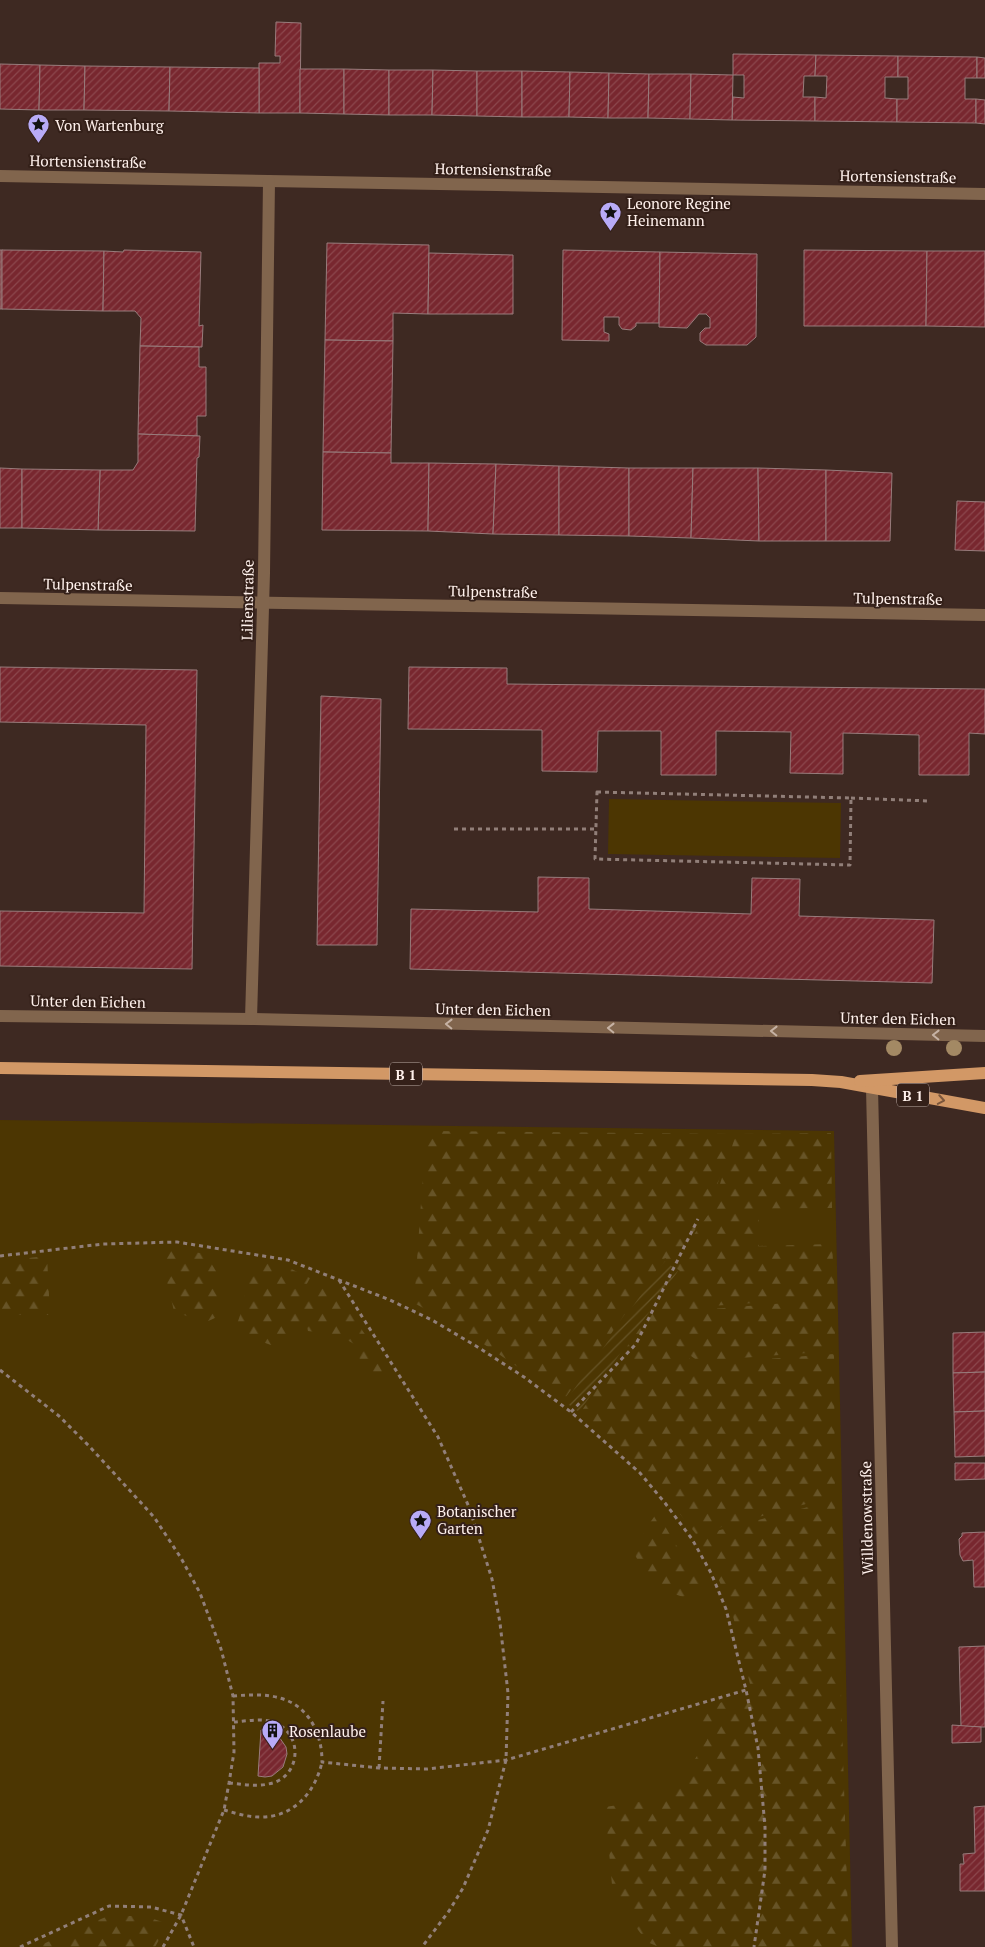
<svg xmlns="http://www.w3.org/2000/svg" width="985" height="1947" font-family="'PT Serif',serif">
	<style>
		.green { fill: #4c3602 }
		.forest { fill: url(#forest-firs) }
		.garden { fill: url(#garden-furrows) }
		.building { fill: url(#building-hatch); stroke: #987c7c }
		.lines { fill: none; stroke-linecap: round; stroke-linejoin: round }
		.path { stroke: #917f79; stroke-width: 3; stroke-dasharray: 4 4; stroke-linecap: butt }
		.street { stroke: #81654d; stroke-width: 12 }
		.primary { stroke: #d29866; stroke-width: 12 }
		.tree { fill: #a38964 }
		.oneway { stroke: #c6b2a4 }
		.oneway2 { stroke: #7b563c }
		.labels { text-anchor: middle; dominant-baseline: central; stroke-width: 4; stroke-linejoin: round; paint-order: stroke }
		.shield { fill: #342019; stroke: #c2b2ad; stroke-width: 1 }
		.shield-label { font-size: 14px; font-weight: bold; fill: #fff1ec }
		.poi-label { font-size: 15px; fill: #fff1ec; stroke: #342019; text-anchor: start }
		.street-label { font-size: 15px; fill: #fff1ec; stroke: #342019 }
	</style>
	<defs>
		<pattern id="forest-firs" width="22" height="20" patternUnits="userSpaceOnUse" patternTransform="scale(1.25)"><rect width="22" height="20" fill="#4c3602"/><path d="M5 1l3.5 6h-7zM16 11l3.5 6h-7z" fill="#675427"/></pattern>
		<pattern id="garden-furrows" width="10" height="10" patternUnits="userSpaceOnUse" patternTransform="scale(1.25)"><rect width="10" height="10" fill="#4c3602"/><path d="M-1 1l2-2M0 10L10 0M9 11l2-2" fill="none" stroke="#675427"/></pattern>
		<pattern id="building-hatch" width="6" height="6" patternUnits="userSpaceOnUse" patternTransform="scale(1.25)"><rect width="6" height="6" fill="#78272f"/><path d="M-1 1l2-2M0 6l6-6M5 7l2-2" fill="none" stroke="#8c474d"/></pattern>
	</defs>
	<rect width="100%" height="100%" fill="#3e2922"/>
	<g class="green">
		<polygon points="609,799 841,803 840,858 608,854"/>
		<polygon points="0,1120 834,1131 852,1947 0,1947"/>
	</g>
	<g class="forest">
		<path d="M426,1131L734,1134L709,1210L672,1263L665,1258L563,1401C516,1364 467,1331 414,1303Z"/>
		<polygon points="831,1133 832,1208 712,1209 736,1134"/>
		<polygon points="759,1210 759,1246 832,1244 835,1297 711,1306 674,1280 680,1271 672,1265 711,1211"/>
		<path d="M174,1248L205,1254C222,1279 227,1288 217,1317L204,1323L174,1311L161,1257Z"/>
		<polygon points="47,1256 50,1315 0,1315 0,1261"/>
		<path d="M255,1261L285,1266L310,1278L296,1304L302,1318L288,1347C266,1347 253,1338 237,1324L244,1304L246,1281Z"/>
		<polygon points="673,1281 711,1309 835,1299 835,1351 698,1361 644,1322"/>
		<path d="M326,1284C350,1312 372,1341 389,1374L382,1389C359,1373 360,1374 359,1347L339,1335L308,1331L301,1306L309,1286Z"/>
		<polygon points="643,1324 697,1364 834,1354 835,1496 696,1534 644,1469 609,1437 580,1413"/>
		<polygon points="835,1500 849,1947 659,1947 647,1942 613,1896 605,1807 671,1797 707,1740 698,1709 740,1697 751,1688 731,1608 715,1571 697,1536"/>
		<polygon points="657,1513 702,1588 683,1597 652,1586 635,1555 646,1528"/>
		<polygon points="108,1916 145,1916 168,1924 155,1947 36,1947"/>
	</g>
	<polygon class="garden" points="665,1261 678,1271 579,1412 565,1402"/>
	<g class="building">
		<polygon points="276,22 301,23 300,113 259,113 259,63 280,63 280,56 275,56"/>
		<polygon points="733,54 816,55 815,76 804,76 803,97 815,97 815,121 732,120 733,97 744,98 744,75 733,75"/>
		<polygon points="816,55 898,56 898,77 885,77 885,98 897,99 897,122 815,121 815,97 826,98 827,76 815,76"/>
		<polygon points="898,56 977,57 977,78 965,78 965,99 976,99 976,123 897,122 897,99 908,99 908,77 898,77"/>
		<polygon points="977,57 985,58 985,78 977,78"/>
		<polygon points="0,64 40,65 39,110 0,109"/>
		<polygon points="40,65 85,66 84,110 39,110"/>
		<polygon points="85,66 170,67 169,111 84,110"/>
		<polygon points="170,67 259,68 259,113 169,111"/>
		<polygon points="300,69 344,69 344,114 300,113"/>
		<polygon points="344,69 389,70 389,115 344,114"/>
		<polygon points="389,70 433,70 432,115 389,115"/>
		<polygon points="433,70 477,71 477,116 432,115"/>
		<polygon points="477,71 522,71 522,117 477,116"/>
		<polygon points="522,71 570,72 569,117 522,117"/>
		<polygon points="570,72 609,73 608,118 569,117"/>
		<polygon points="609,73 649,74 648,118 608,118"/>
		<polygon points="649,74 691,74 690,119 648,118"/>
		<polygon points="691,74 733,75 732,120 690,119"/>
		<polygon points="976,99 985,100 985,124 976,123"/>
		<polygon points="327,243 429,245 428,314 393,313 393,341 325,340"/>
		<rect x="0" y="250" width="2" height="59"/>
		<polygon points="2,250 104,251 103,311 2,309"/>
		<polygon points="124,250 201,252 199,326 203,325 202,347 140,346 141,318 135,311 103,311 104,251 123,252"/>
		<polygon points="563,250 660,252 659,323 636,323 636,326 631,330 622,329 619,325 619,317 604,317 604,332 609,334 609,341 562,340"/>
		<polygon points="804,250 927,251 926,326 804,326"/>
		<polygon points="927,251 985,251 985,327 926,326"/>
		<polygon points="660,252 757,254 756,337 747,345 706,345 700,341 700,333 705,328 710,328 710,318 706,314 699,314 687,328 659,327"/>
		<polygon points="429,253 513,255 513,314 428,314"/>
		<polygon points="325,340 393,341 391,453 323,452"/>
		<polygon points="140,346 199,347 199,367 206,367 206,416 197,416 197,436 138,434"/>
		<polygon points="138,434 200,436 199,457 197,458 195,531 98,530 100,470 133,470 138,462"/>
		<polygon points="323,452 391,453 391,463 429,463 428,531 322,530"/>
		<polygon points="429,463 496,464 493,534 428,531"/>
		<polygon points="496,464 559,466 559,535 493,534"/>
		<polygon points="559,466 629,468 629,536 559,535"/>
		<polygon points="0,468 22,469 22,528 0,528"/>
		<polygon points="629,468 693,468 691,538 629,536"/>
		<polygon points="693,468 758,468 759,541 691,538"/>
		<polygon points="758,468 826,470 826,541 759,541"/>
		<polygon points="22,469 100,470 98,530 22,528"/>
		<polygon points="826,470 892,473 890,541 826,541"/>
		<polygon points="957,501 985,502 985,551 955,550"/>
		<polygon points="0,667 197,670 192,969 0,966 0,911 144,913 146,725 0,722"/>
		<polygon points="409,667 507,668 507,684 985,689 985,734 969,733 969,775 919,775 919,735 843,733 843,774 790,773 791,732 716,731 716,775 661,775 661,731 598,731 597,772 542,771 542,730 408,729"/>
		<polygon points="321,696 381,699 377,945 317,945"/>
		<polygon points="538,877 589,878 589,909 751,914 752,878 800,879 799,916 934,920 932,983 410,969 411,909 538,912"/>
		<polygon points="985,1332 985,1372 953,1373 953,1333"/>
		<polygon points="985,1372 985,1411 954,1412 953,1373"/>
		<polygon points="985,1411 985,1456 955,1457 954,1412"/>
		<polygon points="955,1463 985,1463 985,1479 955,1480"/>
		<polygon points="985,1532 985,1587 974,1587 973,1560 963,1561 960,1555 959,1539 962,1536 962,1533"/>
		<polygon points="985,1646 985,1727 961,1727 959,1647"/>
		<polygon points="952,1725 981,1727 981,1742 952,1743"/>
		<polygon points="261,1730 269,1731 277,1734 286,1747 287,1754 283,1767 272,1776 265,1777 258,1776"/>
		<polygon points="985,1806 985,1891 960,1891 960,1864 964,1864 963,1854 975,1853 974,1807"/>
	</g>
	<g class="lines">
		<g class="path">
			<polygon points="597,792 851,798 850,865 595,859"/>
			<polyline points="851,798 929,801"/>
			<polyline points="454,829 596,829"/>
			<polyline points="0,1256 103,1244 177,1242 288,1260 390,1300 432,1320 476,1346 524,1377 571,1412 640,1473 665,1503 692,1539 711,1573 726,1609 746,1690 758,1748 765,1827 765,1870 754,1947"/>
			<polyline points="339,1280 438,1437 469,1507 492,1579 500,1623 508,1693 506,1760 488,1830 463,1888 449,1911 422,1947"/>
			<polyline points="0,1370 59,1416 90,1447 154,1517 181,1558 200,1593 221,1649 233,1696 234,1752 229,1783 224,1810 181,1915 163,1947"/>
			<polyline points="571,1412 636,1344 698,1219"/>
			<path d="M233,1696C267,1693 298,1694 315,1728C320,1740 322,1749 322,1762L379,1768L427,1769L506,1760L746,1690"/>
			<polyline points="379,1768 383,1701"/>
			<path d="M229,1783C242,1784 256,1787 268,1784C301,1779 305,1733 273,1722C261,1718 247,1721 234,1722"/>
			<path d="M224,1810C235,1813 247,1817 259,1817C293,1818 315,1793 322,1762"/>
			<polyline points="20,1947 109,1906 151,1907 181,1915 194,1947"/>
		</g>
		<g class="street">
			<polyline points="0,176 985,194"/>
			<polyline points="0,598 985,615"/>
			<polyline points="0,1016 251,1019 985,1036"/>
			<polyline points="251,1019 264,573 269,181"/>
			<polyline points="872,1088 892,1947"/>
		</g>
		<g class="primary">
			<polyline points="0,1068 812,1080 841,1082 985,1108"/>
			<polyline points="860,1081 985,1073"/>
		</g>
	</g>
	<g class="tree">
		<circle cx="894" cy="1048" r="8"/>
		<circle cx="954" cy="1048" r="8"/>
	</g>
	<defs><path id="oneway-chevron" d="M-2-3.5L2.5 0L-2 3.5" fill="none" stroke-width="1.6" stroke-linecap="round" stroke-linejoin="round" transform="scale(1.25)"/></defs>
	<g class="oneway">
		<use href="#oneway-chevron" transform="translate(449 1024) rotate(-179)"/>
		<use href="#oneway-chevron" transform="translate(611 1028) rotate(-179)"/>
		<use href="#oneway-chevron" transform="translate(774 1031) rotate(-179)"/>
		<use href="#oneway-chevron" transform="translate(936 1035) rotate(-179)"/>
	</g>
	<use class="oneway2" href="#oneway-chevron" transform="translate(941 1100) rotate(10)"/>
	<defs>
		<symbol id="sight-pin" viewBox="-11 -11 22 30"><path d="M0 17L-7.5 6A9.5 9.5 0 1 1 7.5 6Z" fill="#b8abf7" stroke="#342019"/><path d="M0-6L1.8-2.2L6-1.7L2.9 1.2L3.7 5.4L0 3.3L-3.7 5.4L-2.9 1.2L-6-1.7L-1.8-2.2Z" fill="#111"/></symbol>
		<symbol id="building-pin" viewBox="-11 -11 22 30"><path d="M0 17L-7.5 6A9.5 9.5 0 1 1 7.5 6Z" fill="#b8abf7" stroke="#342019"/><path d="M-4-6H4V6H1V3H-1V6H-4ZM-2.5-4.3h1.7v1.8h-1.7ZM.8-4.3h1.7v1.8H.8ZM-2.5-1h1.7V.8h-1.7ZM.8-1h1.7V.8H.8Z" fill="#111"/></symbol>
	</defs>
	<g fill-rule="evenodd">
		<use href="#sight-pin" x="26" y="112" width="25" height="34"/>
		<use href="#sight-pin" x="598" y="200" width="25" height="34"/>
		<use href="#sight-pin" x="408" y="1508" width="25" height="34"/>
		<use href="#building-pin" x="260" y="1718" width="25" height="34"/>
	</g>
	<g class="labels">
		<g class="shield">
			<rect x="390" y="1062.5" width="32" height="23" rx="4"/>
			<rect x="897" y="1083.5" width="32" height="23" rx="4"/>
		</g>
		<g class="shield-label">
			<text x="406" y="1074">B 1</text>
			<text x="913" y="1095">B 1</text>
		</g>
		<g class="poi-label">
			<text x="55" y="125">Von Wartenburg</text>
			<text x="627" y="203">Leonore Regine<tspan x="627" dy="17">Heinemann</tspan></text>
			<text x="437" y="1511">Botanischer<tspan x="437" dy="17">Garten</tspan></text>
			<text x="289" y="1731">Rosenlaube</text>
		</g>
		<g class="street-label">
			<text transform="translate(88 161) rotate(1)">Hortensienstraße</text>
			<text transform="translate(493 169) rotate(1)">Hortensienstraße</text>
			<text transform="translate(898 176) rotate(1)">Hortensienstraße</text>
			<text transform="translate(88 584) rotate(1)">Tulpenstraße</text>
			<text transform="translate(493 591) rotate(1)">Tulpenstraße</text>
			<text transform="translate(898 598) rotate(1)">Tulpenstraße</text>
			<text transform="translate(247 600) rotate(-89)">Lilienstraße</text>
			<text transform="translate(88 1001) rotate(1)">Unter den Eichen</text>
			<text transform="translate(493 1009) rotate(1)">Unter den Eichen</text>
			<text transform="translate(898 1018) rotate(1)">Unter den Eichen</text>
			<text transform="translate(866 1518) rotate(-91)">Willdenowstraße</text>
		</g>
	</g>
</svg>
